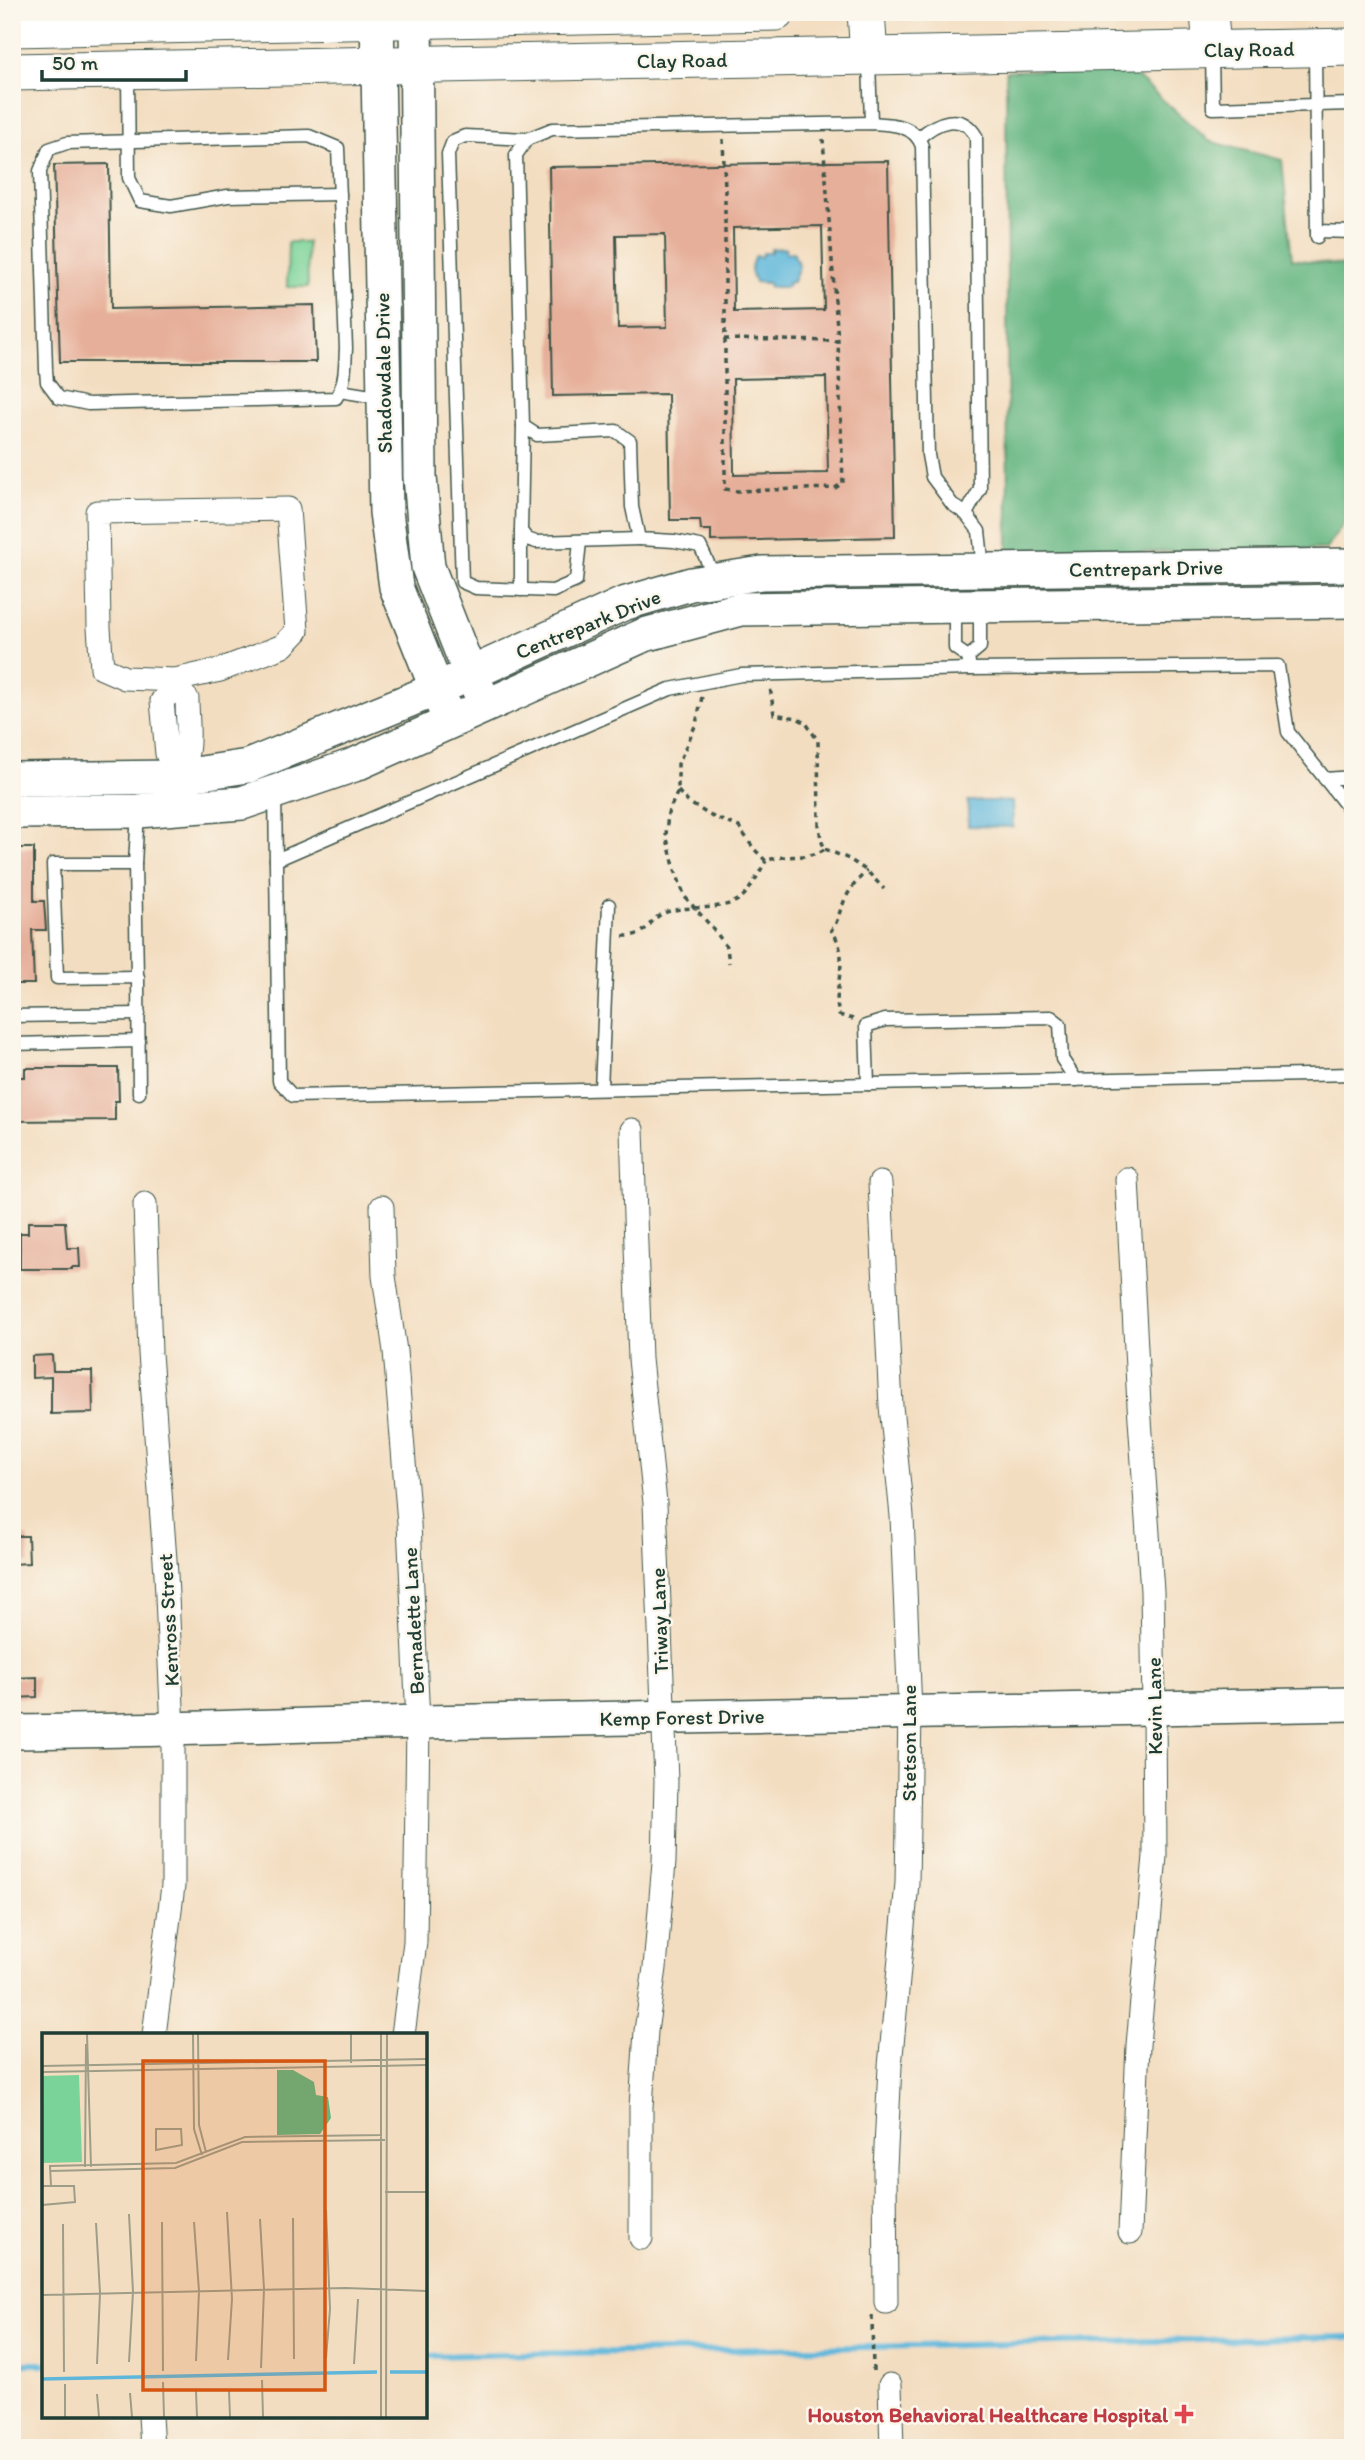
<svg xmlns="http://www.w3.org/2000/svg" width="1365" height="2460" font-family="Itim,sans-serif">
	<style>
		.green { fill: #7ad398; stroke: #4c8866; stroke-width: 2 }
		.forest { fill: #63b580; stroke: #41795a; stroke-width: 2 }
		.water { fill: #5eb7db; stroke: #3e7a88; stroke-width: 2 }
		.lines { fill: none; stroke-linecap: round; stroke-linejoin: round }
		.stream { stroke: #5eb7db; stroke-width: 6 }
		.building { fill: #e6af99; fill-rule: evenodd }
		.lane-casing { stroke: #3f5549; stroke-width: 15 }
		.street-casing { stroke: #3f5549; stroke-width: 25 }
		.secondary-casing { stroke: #3f5549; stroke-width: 36 }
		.primary-casing { stroke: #3f5549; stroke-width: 39 }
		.path { stroke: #3f5549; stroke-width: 3.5; stroke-dasharray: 5 5; stroke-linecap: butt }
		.lane { stroke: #fff; stroke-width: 12 }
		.street { stroke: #fff; stroke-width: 23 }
		.secondary { stroke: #fff; stroke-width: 33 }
		.primary { stroke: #fff; stroke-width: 37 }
		.health-dot { fill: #e0444e; stroke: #fbf7ec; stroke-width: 2.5 }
		.labels { text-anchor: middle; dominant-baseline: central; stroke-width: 5; stroke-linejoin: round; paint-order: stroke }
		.street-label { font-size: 21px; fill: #1f3d34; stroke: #fbf7ec }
		.health-label { font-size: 21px; font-weight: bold; fill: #be3a42; stroke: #fbf7ec; text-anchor: end }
		.inset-river { fill: none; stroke: #5eb7db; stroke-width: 3.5 }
		.inset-road { fill: none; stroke: #9e9d88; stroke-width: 2 }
		.view { fill: #d45610; fill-opacity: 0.15; stroke: #d45610; stroke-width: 3.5 }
		.inset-edge { fill: none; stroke: #1f3d34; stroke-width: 3.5 }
	</style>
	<rect width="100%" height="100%" fill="#fbf7ec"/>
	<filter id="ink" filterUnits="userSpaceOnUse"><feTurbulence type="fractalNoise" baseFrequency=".0143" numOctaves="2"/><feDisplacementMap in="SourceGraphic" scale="14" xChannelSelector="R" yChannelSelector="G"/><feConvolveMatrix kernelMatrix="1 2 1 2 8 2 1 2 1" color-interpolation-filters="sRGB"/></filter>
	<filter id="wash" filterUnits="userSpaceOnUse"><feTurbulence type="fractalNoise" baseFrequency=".00686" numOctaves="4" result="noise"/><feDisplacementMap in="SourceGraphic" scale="28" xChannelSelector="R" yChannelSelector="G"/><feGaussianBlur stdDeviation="1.57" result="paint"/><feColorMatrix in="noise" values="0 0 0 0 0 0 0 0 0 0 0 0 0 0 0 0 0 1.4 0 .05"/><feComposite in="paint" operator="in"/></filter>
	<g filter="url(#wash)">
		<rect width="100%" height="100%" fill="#f3ddc0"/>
		<polygon class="green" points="288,242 307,242 308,287 287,287"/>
		<polygon class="forest" points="1127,68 1209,141 1282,160 1292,259 1353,267 1353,510 1326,549 1008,554 1006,71"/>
		<g class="water">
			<path d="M786,248V253L793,252L799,266L793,282L788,283V287H769L768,283L755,282C750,271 750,266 755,256L761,257L763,253H771V249Z"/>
			<polygon points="968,801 1012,801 1013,827 968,826"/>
		</g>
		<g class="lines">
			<g class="stream">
				<polyline points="425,2356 1353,2337"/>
				<polyline points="12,2364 44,2364"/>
			</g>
		</g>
		<g id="blocks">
			<g class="building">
				<path d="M888,161L895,537L711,541V530H701L700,520H670L668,394L553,396L549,167ZM822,226L824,310L734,312L733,228ZM665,234L667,327L618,328L616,235ZM826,377L828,473L734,475L733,379Z"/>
				<polygon points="109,164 111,309 314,305 316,362 60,362 54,165"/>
				<polygon points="12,848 34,848 34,901 44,901 46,930 32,930 34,984 12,984"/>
				<polygon points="25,1068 118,1068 119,1101 115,1101 115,1120 12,1121 12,1077 25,1077"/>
				<polygon points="28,1222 65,1222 67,1248 79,1248 80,1267 72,1267 72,1269 20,1269 20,1233 28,1233"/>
				<polygon points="52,1355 53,1371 92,1371 93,1413 51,1414 51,1377 32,1378 32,1356"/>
				<polygon points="12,1536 28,1536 29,1563 12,1564"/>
				<polygon points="37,1677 37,1697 12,1698 12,1678"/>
			</g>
		</g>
	</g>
	<g filter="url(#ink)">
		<use href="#blocks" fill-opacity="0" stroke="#3f5549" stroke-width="2"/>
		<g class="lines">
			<defs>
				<g id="lane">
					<polyline points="1315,52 1317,237"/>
					<polyline points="1212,53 1213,108 1353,104"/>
					<polyline points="869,60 871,123"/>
					<polyline points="128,74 129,178 140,201 171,206 228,196 340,194"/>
					<path d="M309,136L338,148L346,348C345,365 346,383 336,398L88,404L59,398L47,382L46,370L40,171L49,149L67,143Z"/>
					<path d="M919,138C936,122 961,111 976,136L980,489L966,514"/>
					<polyline points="527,139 465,136 453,141 448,154 462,582 476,588 553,591 576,581 580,541"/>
					<polyline points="1317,231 1353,232"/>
					<polyline points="340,391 383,398"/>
					<polyline points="523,426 521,531 527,539 536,542 639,539"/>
					<path d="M716,580L700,546L674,541L639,539L632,507L630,441L616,431L537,435L523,426L516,155L527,139L552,129L871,123C891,124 914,124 922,146L928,455L932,477L952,504L966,514L979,531L983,568"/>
					<polyline points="521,590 521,531"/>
					<polygon points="969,611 980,615 980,647 968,657 955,648 955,617"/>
					<polyline points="968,657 970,669 1278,666 1288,732 1353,814"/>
					<polyline points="1325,779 1353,777"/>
					<polyline points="275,792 279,1081 293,1096 1353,1074"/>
					<polyline points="138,811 135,864 53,864 57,978 138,977 139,1093"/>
					<polyline points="276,860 670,689 741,675 970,669"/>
					<polyline points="135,864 137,977"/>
					<polyline points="12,1016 139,1014"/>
					<polyline points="12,1044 139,1041"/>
					<polyline points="868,1084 866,1026 885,1020 1051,1017 1060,1024 1062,1059 1076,1080"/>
					<polyline points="601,1089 609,905"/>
				</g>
				<g id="street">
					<polygon points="288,509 297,631 283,646 220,670 175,680 125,678 102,668 99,628 97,512"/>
					<path d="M175,680V687L187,699C187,716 190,735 187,752C186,761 177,767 175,777"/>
					<polyline points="175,687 162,701 167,754 177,768"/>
					<polyline points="632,1130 640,1359 655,1503 666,1781 664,1862 655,1968 646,2031 641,2107 641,2238"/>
					<polyline points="1127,1179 1139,1405 1152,1591 1154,1706 1155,1856 1138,2045 1130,2232"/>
					<polyline points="880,1183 891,1406 902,1516 910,1711 907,1883 890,2066 885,2168 886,2302"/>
					<polyline points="145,1204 150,1353 166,1574 173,1730 173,1886 154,2035"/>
					<polyline points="382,1207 384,1276 395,1351 409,1523 418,1722 415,1942 403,2035"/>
					<polyline points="890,2385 892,2448"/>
					<polyline points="150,2416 152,2448"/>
				</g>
				<g id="secondary">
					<polyline points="377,12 386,512 396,587 445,710"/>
					<polyline points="416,12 420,477 428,567 470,674 481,694"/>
					<polyline points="12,779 175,777 248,766 437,689 623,604 691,584 762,573 1353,565"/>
					<polyline points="12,812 138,811 242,803 354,765 644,635 741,609 1353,601"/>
					<path d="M12,1732C149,1731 286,1725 423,1722C733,1715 1043,1708 1353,1704"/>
				</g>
				<g id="primary">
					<polyline points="866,12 869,56"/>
					<polyline points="1209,12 1212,50"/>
					<polyline points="12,28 776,12"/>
					<polyline points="12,72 1353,47"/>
				</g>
			</defs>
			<use href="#lane" class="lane-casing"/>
			<use href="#street" class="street-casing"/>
			<use href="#secondary" class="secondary-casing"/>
			<use href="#primary" class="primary-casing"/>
			<g class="path">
				<polyline points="723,139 725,189 725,489 736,491 835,488 843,483 838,341 823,139"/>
				<polyline points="724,339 838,341"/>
				<polyline points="702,697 696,724 678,764 678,791 668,813 666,835 675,870 685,897 716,932 727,948 729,963"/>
				<path d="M678,791L688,802L711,816L739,827L754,849L766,861C786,853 805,861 825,849L821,840L819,825L818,741L806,723L797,718L774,714L770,687"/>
				<polyline points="825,849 849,859 867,871 884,889"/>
				<path d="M623,936C649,937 647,920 664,913C686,904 718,912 738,900C750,893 759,872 766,861"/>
				<path d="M853,1019L839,1015C831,983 853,959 831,930C839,921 838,914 843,904C848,891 857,880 867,871"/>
				<polyline points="872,2316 873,2371"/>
			</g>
			<use href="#lane" class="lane"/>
			<use href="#street" class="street"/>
			<use href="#secondary" class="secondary"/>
			<use href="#primary" class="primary"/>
		</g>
	</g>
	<path class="health-dot" d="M1180.5 2403.5h7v7h7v7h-7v7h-7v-7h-7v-7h7z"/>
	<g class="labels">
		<g class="street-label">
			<text transform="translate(1249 49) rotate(-1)">Clay Road</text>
			<text transform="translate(682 60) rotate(-1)">Clay Road</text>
			<text transform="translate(383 373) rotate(-91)">Shadowdale Drive</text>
			<text transform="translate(1146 568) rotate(-1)">Centrepark Drive</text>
			<text transform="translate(588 624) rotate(-22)">Centrepark Drive</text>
			<text transform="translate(168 1620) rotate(-93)">Kenross Street</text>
			<text transform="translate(413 1621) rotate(-93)">Bernadette Lane</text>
			<text transform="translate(659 1621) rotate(-92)">Triway Lane</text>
			<text transform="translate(1154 1706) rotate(-91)">Kevin Lane</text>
			<text transform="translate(682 1717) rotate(-1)">Kemp Forest Drive</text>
			<text transform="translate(908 1743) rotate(-90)">Stetson Lane</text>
		</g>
		<g class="health-label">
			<text x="1168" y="2414">Houston Behavioral Healthcare Hospital</text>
		</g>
	</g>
	<g transform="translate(42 2033)">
		<rect width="385" height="385" fill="#f3ddc0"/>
		<path d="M37,42L40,129L0,130V43Z" fill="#7ad398"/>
		<path d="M235,37H251L272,49L274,62L286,64L289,85L278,101L235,102Z" fill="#63b580"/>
		<path class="inset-river" d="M348,339H385M0,346L335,339"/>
		<path class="inset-road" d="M45,1L49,134M151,1L152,96L160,122M156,1L157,92L164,119M309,1V30M0,33L385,26M0,39L385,32M114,96H139L140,112L114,117ZM43,134L44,11M8,138L133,135L200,109L343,107M0,153H32L33,169L0,172M9,153L8,133L134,130L203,104L340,102M343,159H385M284,177L288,276L284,325M185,179L190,266L186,327M87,181L91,259L87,329M251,185L252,326M218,186L222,256L219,335M120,189L121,338M152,189L157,258L154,328M54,190L58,260L55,331M21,191L22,339M0,262L304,255L385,258M312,331L316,266M220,347L221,384M121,349L122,384M23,351V384M154,358L155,384M187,358L188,384M88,360L90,384M55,361L57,384M339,384V1M344,384L345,1"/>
		<path class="view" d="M101,28H283V357H101Z"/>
		<rect width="385" height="385" class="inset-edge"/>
	</g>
	<rect width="1365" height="2460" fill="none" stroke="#fbf7ec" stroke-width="42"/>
	<path d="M42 70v10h144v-10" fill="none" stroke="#1f3d34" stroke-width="3.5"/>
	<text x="52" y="70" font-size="21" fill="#1f3d34" stroke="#fbf7ec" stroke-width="5" paint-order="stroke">50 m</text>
</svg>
